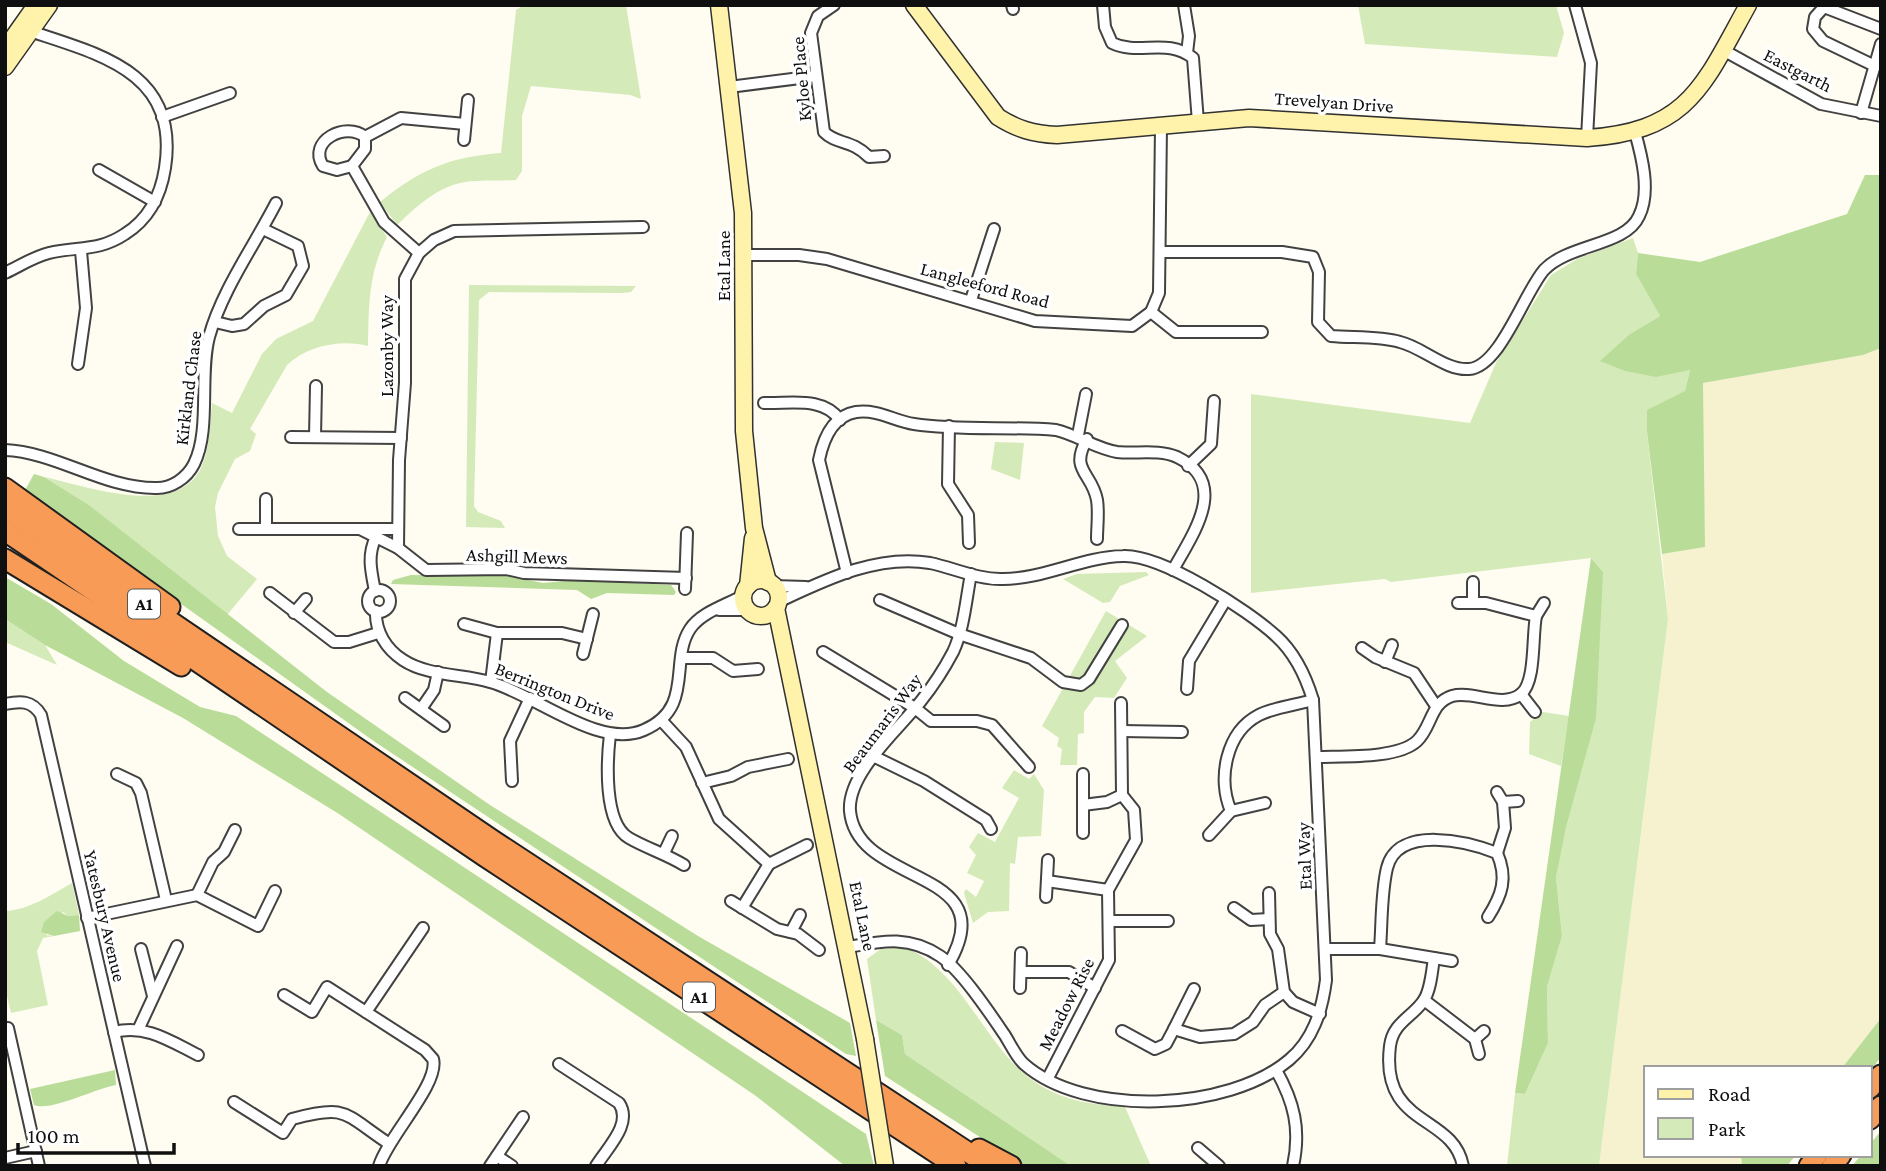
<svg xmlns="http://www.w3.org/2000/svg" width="1886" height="1171" font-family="'Crimson Pro',serif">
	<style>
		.farmland { fill: #f6f2d0 }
		.green { fill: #d4ebb9 }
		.forest { fill: #b9dc98 }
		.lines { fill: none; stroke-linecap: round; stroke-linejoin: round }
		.street-casing { stroke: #424242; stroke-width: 14 }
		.secondary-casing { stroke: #313131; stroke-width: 19 }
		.highway-casing { stroke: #202020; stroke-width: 23 }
		.street { stroke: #fff; stroke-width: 10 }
		.secondary { stroke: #fff3ac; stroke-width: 16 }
		.highway { stroke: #f89b56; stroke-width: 19 }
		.secondary-bridge-casing { stroke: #313131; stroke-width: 19; stroke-linecap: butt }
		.secondary-bridge { stroke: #fff3ac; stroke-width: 16 }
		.labels { text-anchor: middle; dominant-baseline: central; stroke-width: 7; stroke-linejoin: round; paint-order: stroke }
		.shield { fill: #fff; stroke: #575757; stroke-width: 2 }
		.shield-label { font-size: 18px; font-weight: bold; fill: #0f0f0f }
		.street-label { font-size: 19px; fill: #0f0f0f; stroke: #fff }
	</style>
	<rect width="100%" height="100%" fill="#fffcf1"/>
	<polygon class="farmland" points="1881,348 1881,1018 1842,1068 1646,1068 1646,1155 1741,1155 1742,1166 1599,1166 1668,619 1662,554 1705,547 1702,383 1863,355"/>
	<g class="green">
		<path d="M524,5H626L641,99L630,95L531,86L522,116V171L516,180C502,181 490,180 477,181C444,181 420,203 397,225L380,202C421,169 449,157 501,153L516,10Z"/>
		<polygon points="1358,5 1556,5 1564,33 1557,57 1365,44"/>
		<path d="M370,212L387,237C368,274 369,306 368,346C341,339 307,346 287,365L250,429L256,434L250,451L235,459L218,493L215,507L218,536L227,556L257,579L227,615L89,505L44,477C86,486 176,519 201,468C210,449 210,424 212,403L232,413L262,354L276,339L313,321Z"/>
		<polygon points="1633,238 1638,253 1636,274 1660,316 1630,334 1690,370 1685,391 1647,432 1668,619 1599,1166 1507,1166 1515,1093 1525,1094 1548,1043 1547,987 1562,936 1556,877 1603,572 1591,558 1391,582 1385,579 1251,593 1251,394 1470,423 1496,363 1551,275 1577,259"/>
		<polygon points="469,285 636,286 631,292 623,293 489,292 479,300 474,506 478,512 501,521 505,528 466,527"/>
		<polygon points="995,442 1024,443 1020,480 991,469"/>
		<polygon points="1146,572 1149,575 1120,586 1110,602 1103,603 1063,579 1077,574"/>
		<polygon points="1106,611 1147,636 1115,661 1127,678 1114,698 1095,697 1084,712 1084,733 1078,734 1077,765 1060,765 1062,749 1057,746 1059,738 1042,726"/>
		<polygon points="5,619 45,645 57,665 5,642"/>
		<polygon points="1543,712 1569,716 1561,766 1529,754 1530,722"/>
		<polygon points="1014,770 1029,779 1034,774 1044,790 1041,836 1018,837 1015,864 1010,863 1009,911 988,912 973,923 964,893 966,889 976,897 984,881 967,873 976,855 969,847 978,833 995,842 1019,798 1002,788"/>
		<path d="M72,883L79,915L68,916L63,912L46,935L54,936L43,938L37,951L48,1005L11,1013L5,987V911C29,910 51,895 72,883Z"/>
		<path d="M905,947C967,974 986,1052 1038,1084C1064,1101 1095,1105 1125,1107L1151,1166H1071L905,1054L902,1035L876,1020L867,959L881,949Z"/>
	</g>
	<g class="forest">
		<polygon points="1865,175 1881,175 1881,348 1863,355 1703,383 1705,547 1662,554 1647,432 1647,410 1685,391 1690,370 1656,377 1625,371 1600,361 1630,334 1660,316 1636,274 1638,253 1700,262 1847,214"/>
		<polygon points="34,474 44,477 89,505 327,692 490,805 698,936 850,1023 856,1056 846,1054 375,742 24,492"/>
		<polygon points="1591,558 1603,572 1596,718 1566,827 1556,877 1562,936 1547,987 1548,1043 1525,1094 1515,1093"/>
		<polygon points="411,575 508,576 543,583 575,580 671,585 676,592 674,595 607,593 591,599 577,590 391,584 393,580"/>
		<polygon points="5,577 51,604 124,661 200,707 236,716 866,1134 874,1166 845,1166 756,1096 339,814 183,718 45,645 5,619"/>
		<polygon points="57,911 68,916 79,915 80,931 54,936 41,932 44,922"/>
		<polygon points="1881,1018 1881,1057 1870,1071 1870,1068 1842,1068"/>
		<polygon points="876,1020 902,1035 905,1054 1071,1166 1025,1166 885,1076"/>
		<path d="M115,1070L116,1085C96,1088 51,1112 34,1105L30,1089Z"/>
		<polygon points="1881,1131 1881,1166 1852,1166 1861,1155 1870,1155 1870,1144"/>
		<polygon points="1741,1155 1796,1155 1787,1166 1742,1166"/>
	</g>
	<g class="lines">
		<defs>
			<g id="street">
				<path d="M834,5L818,16L811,33L824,132C837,145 851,139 869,157L884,156"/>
				<polyline points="1012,5 1013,9"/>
				<path d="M1103,5L1105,27L1112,43C1139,56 1167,37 1193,58L1198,122"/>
				<polyline points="1184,5 1189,36 1187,53"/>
				<polyline points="1575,5 1591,63 1587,138"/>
				<polyline points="1723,50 1821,104 1881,116"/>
				<polyline points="1875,66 1823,41 1813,29 1815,17 1824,7 1881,29"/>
				<polyline points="729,87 816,76"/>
				<polyline points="1861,113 1881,44"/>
				<polyline points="162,117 230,93"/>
				<polyline points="464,140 468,100"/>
				<path d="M352,166L337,170L323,166C307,141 346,121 365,137"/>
				<polyline points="99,170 155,202"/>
				<path d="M1161,252H1282L1313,257L1319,272L1318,322L1331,336C1353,338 1379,336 1400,342C1422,347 1446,371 1469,369C1500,367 1524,293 1544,270C1568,244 1626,246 1639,216C1651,192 1642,157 1635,132"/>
				<polyline points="419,253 384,222 352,166 365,149 365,137 401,118 465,124"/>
				<polyline points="745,255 799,255 827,259 1035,321 1132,326 1151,312 1159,293 1161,126"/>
				<path d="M5,273C20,266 33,257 49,253C78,246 98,252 125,234C149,219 161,194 165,168C180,71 98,54 27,30"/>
				<polyline points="971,300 994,229"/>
				<polyline points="1151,312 1176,332 1262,332"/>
				<polyline points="215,322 232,326 244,324 264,306 286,295 303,266 298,246 263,229"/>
				<polyline points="78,364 86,308 81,251"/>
				<path d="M764,403C791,404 823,396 840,420"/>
				<polyline points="949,426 948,484 968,515 969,543"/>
				<polyline points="1078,435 1086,394"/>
				<polyline points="291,437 401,438"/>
				<polyline points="315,437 316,386"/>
				<path d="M1087,439C1069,471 1092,472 1097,500C1099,512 1097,527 1097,539"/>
				<path d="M5,450C56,452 103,488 155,488C171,489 187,478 194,464C211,430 199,375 209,337C222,290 254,246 276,203"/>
				<polyline points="1188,466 1211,444 1214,401"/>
				<polyline points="266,499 266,529"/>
				<polyline points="239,529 398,529"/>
				<polyline points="360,529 398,548 426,570 506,569 524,573 686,578"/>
				<polyline points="398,548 399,460 405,383 405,279 419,253 434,240 454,231 643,227"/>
				<path d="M847,573L819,460C823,440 832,416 856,412C878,409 894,421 914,424C960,431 1009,426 1056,430C1077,435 1097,449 1117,452C1136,454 1159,449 1177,457C1231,483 1192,535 1173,570"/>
				<polyline points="1473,582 1473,603"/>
				<polyline points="773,586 806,587"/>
				<polyline points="685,589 687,533"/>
				<circle cx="379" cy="601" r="11"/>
				<path d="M375,591C371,571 367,555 376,537"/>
				<polyline points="270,593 334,642 349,642 378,633"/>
				<polyline points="880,600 959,634 1031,658 1063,682 1081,685 1089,679 1122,625"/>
				<path d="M778,602C825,580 877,554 930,563C954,568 979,580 1003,579C1044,579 1082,557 1123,556C1161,554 1248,610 1276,636C1295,653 1306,677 1313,700L1326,980C1322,1011 1313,1040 1289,1060C1229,1111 1085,1118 1024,1064C1016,1057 1010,1043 1004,1034C989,1012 961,970 940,956C909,935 882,941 848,947"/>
				<polyline points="719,610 748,610"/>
				<path d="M376,611C375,631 386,649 403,660C427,676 463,674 490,682C535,694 599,750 644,730C695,708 669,661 690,629C701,612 727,605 744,595"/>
				<polyline points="294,613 306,599"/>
				<polyline points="1536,616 1544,603"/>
				<polyline points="464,624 497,633 562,633 587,639"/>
				<polyline points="1362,648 1375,657 1414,673 1436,706"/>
				<polyline points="823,652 915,708 931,721 977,721 992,725 1029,767"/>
				<polyline points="583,654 593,614"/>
				<polyline points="682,658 713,658 733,671 758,669"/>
				<polyline points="1385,662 1392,645"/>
				<polyline points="491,682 497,633"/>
				<polyline points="1187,689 1189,661 1225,601"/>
				<polyline points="1521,694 1535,712"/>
				<polyline points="405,698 444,726"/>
				<path d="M5,704C20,701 32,700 41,715L145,1166"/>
				<polyline points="421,709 434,690 438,672"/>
				<polyline points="661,720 686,747 719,819 769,864 742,908"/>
				<polyline points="1122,731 1182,732"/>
				<path d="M610,734C607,760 603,823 629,838C646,848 666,854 684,865"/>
				<polyline points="875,757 924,781 986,820 991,829"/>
				<path d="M1317,757C1343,756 1398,759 1417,741C1432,727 1430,703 1452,696C1473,690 1502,709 1521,694C1536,682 1532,636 1536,616L1486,603H1458"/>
				<polyline points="117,774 136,783 141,793 166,900"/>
				<polyline points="1083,774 1083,833"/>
				<polyline points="512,781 510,741 530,698"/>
				<polyline points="702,783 731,776 748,767 788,759"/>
				<polyline points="1497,792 1503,802 1518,801"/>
				<path d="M1265,803L1231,811C1217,779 1226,732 1259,715C1275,707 1296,705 1313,700"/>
				<polyline points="1083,805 1107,802 1122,795"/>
				<polyline points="1209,835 1231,811"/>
				<polyline points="664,853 672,836"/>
				<polyline points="1497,853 1505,828 1503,802"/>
				<polyline points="769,864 807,845"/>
				<polyline points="1047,881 1108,890"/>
				<polyline points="1269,893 1270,934 1278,949 1284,992"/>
				<polyline points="197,895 213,862 224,852 235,830"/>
				<polyline points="1046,897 1048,860"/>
				<polyline points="731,901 777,929 798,934 819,950"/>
				<polyline points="1234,908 1251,920 1269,919"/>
				<polyline points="87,918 197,895 258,926 275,891"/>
				<polyline points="1109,921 1168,921"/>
				<polyline points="791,932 800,915"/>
				<polyline points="141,949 153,996"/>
				<polyline points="1325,949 1380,949 1452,961"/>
				<path d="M1380,949C1382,923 1381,893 1387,868C1398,824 1469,842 1497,853C1508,878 1502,895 1488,917"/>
				<path d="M1434,958C1432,970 1431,989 1424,1000C1413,1017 1393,1022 1390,1046C1380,1128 1453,1113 1463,1166"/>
				<path d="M948,965C1007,866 857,888 850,811C847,773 899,729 921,701C933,686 944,669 953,652C964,629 966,599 971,574"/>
				<polyline points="1021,972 1069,972 1095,988"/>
				<polyline points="1020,988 1021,953"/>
				<path d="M284,995L312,1012L327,987L425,1050L433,1059C440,1083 388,1137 379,1166"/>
				<polyline points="1424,1000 1475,1039"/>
				<polyline points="366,1012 423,928"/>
				<polyline points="139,1028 177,946"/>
				<polyline points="5,1029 8,1028 39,1166"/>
				<polyline points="1174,1029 1194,989"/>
				<polyline points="1122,1031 1155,1049 1166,1044 1174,1029 1200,1037 1234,1034 1253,1022 1265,1005 1284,992 1293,1002 1320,1014"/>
				<path d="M114,1032C146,1024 170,1041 198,1055"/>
				<polyline points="1479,1054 1475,1039 1484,1031"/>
				<path d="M559,1064L619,1103C633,1124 607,1148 596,1166"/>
				<path d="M1276,1070C1294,1102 1301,1129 1293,1166"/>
				<polyline points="1048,1078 1109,960 1108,890 1136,840 1134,810 1122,795 1121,703"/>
				<path d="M234,1102L283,1133L292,1119C347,1104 343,1113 388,1143"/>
				<polyline points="1198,1148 1219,1166"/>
				<polyline points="497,1156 512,1166"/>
				<polyline points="5,1158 36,1151"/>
				<polyline points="490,1166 523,1117"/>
			</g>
			<g id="secondary">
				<polyline points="719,5 743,213 744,431 754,528 768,582"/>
				<path d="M914,5L998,117C1017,129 1033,134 1057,135L1249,118L1587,138C1689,131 1703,86 1748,5"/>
				<polyline points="5,49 36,5"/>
				<polyline points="5,67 49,5"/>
				<circle cx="761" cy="598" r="18"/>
				<polyline points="748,586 753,538"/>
				<polyline points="776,608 865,1039"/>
			</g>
			<g id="highway">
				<polyline points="5,488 170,607"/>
				<polyline points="5,509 494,841 989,1166"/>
				<polyline points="5,531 484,856 956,1166"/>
				<polyline points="5,559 181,666"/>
				<polyline points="1870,1088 1881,1075"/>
				<polyline points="1870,1119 1881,1106"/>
				<polyline points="979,1149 1011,1166"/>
				<polyline points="1809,1166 1817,1155"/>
				<polyline points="1832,1166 1841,1155"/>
			</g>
		</defs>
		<use href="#street" class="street-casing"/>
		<use href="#secondary" class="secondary-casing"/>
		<use href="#highway" class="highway-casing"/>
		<use href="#street" class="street"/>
		<use href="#secondary" class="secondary"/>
		<use href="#highway" class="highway"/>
		<defs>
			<polyline id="secondary-bridge" points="865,1039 885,1166"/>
		</defs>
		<use href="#secondary-bridge" class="secondary-bridge-casing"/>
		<use href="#secondary-bridge" class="secondary-bridge"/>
	</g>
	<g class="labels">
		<g class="shield">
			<rect x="128" y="589.5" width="32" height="29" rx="5"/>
			<rect x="683" y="982.5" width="32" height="29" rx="5"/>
		</g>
		<g class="shield-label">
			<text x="144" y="604">A1</text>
			<text x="699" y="997">A1</text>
		</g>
		<g class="street-label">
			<text transform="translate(1798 70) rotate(27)">Eastgarth</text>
			<text transform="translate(801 79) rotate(-95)">Kyloe Place</text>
			<text transform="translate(1334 102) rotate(4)">Trevelyan Drive</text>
			<text transform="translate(723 266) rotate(-90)">Etal Lane</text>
			<text transform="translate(985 285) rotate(15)">Langleeford Road</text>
			<text transform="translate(386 346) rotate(-90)">Lazonby Way</text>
			<text transform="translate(188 388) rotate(-83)">Kirkland Chase</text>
			<text transform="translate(517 556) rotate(2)">Ashgill Mews</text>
			<text transform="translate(555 691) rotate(22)">Berrington Drive</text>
			<text transform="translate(882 723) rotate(-53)">Beaumaris Way</text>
			<text transform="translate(1304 856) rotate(-92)">Etal Way</text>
			<text transform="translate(105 916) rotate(77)">Yatesbury Avenue</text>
			<text transform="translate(863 916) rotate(78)">Etal Lane</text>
			<text transform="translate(1066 1004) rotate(-63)">Meadow Rise</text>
		</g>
	</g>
	<rect width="1886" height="1171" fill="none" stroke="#0f0f0f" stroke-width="14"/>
	<rect x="1644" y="1066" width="228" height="91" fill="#ffffff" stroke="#9f9f9f" stroke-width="2"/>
	<rect x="1658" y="1089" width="35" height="10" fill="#fff3ac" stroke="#9f9f9f" stroke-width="2"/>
	<text x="1708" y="1101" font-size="21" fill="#0f0f0f">Road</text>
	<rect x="1658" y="1118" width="35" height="21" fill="#d4ebb9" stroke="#9f9f9f" stroke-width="2"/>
	<text x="1708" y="1136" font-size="21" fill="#0f0f0f">Park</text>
	<path d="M18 1143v10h156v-10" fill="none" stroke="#0f0f0f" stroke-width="3.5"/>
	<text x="28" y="1143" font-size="21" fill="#0f0f0f" stroke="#ffffff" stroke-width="5" paint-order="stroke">100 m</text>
</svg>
